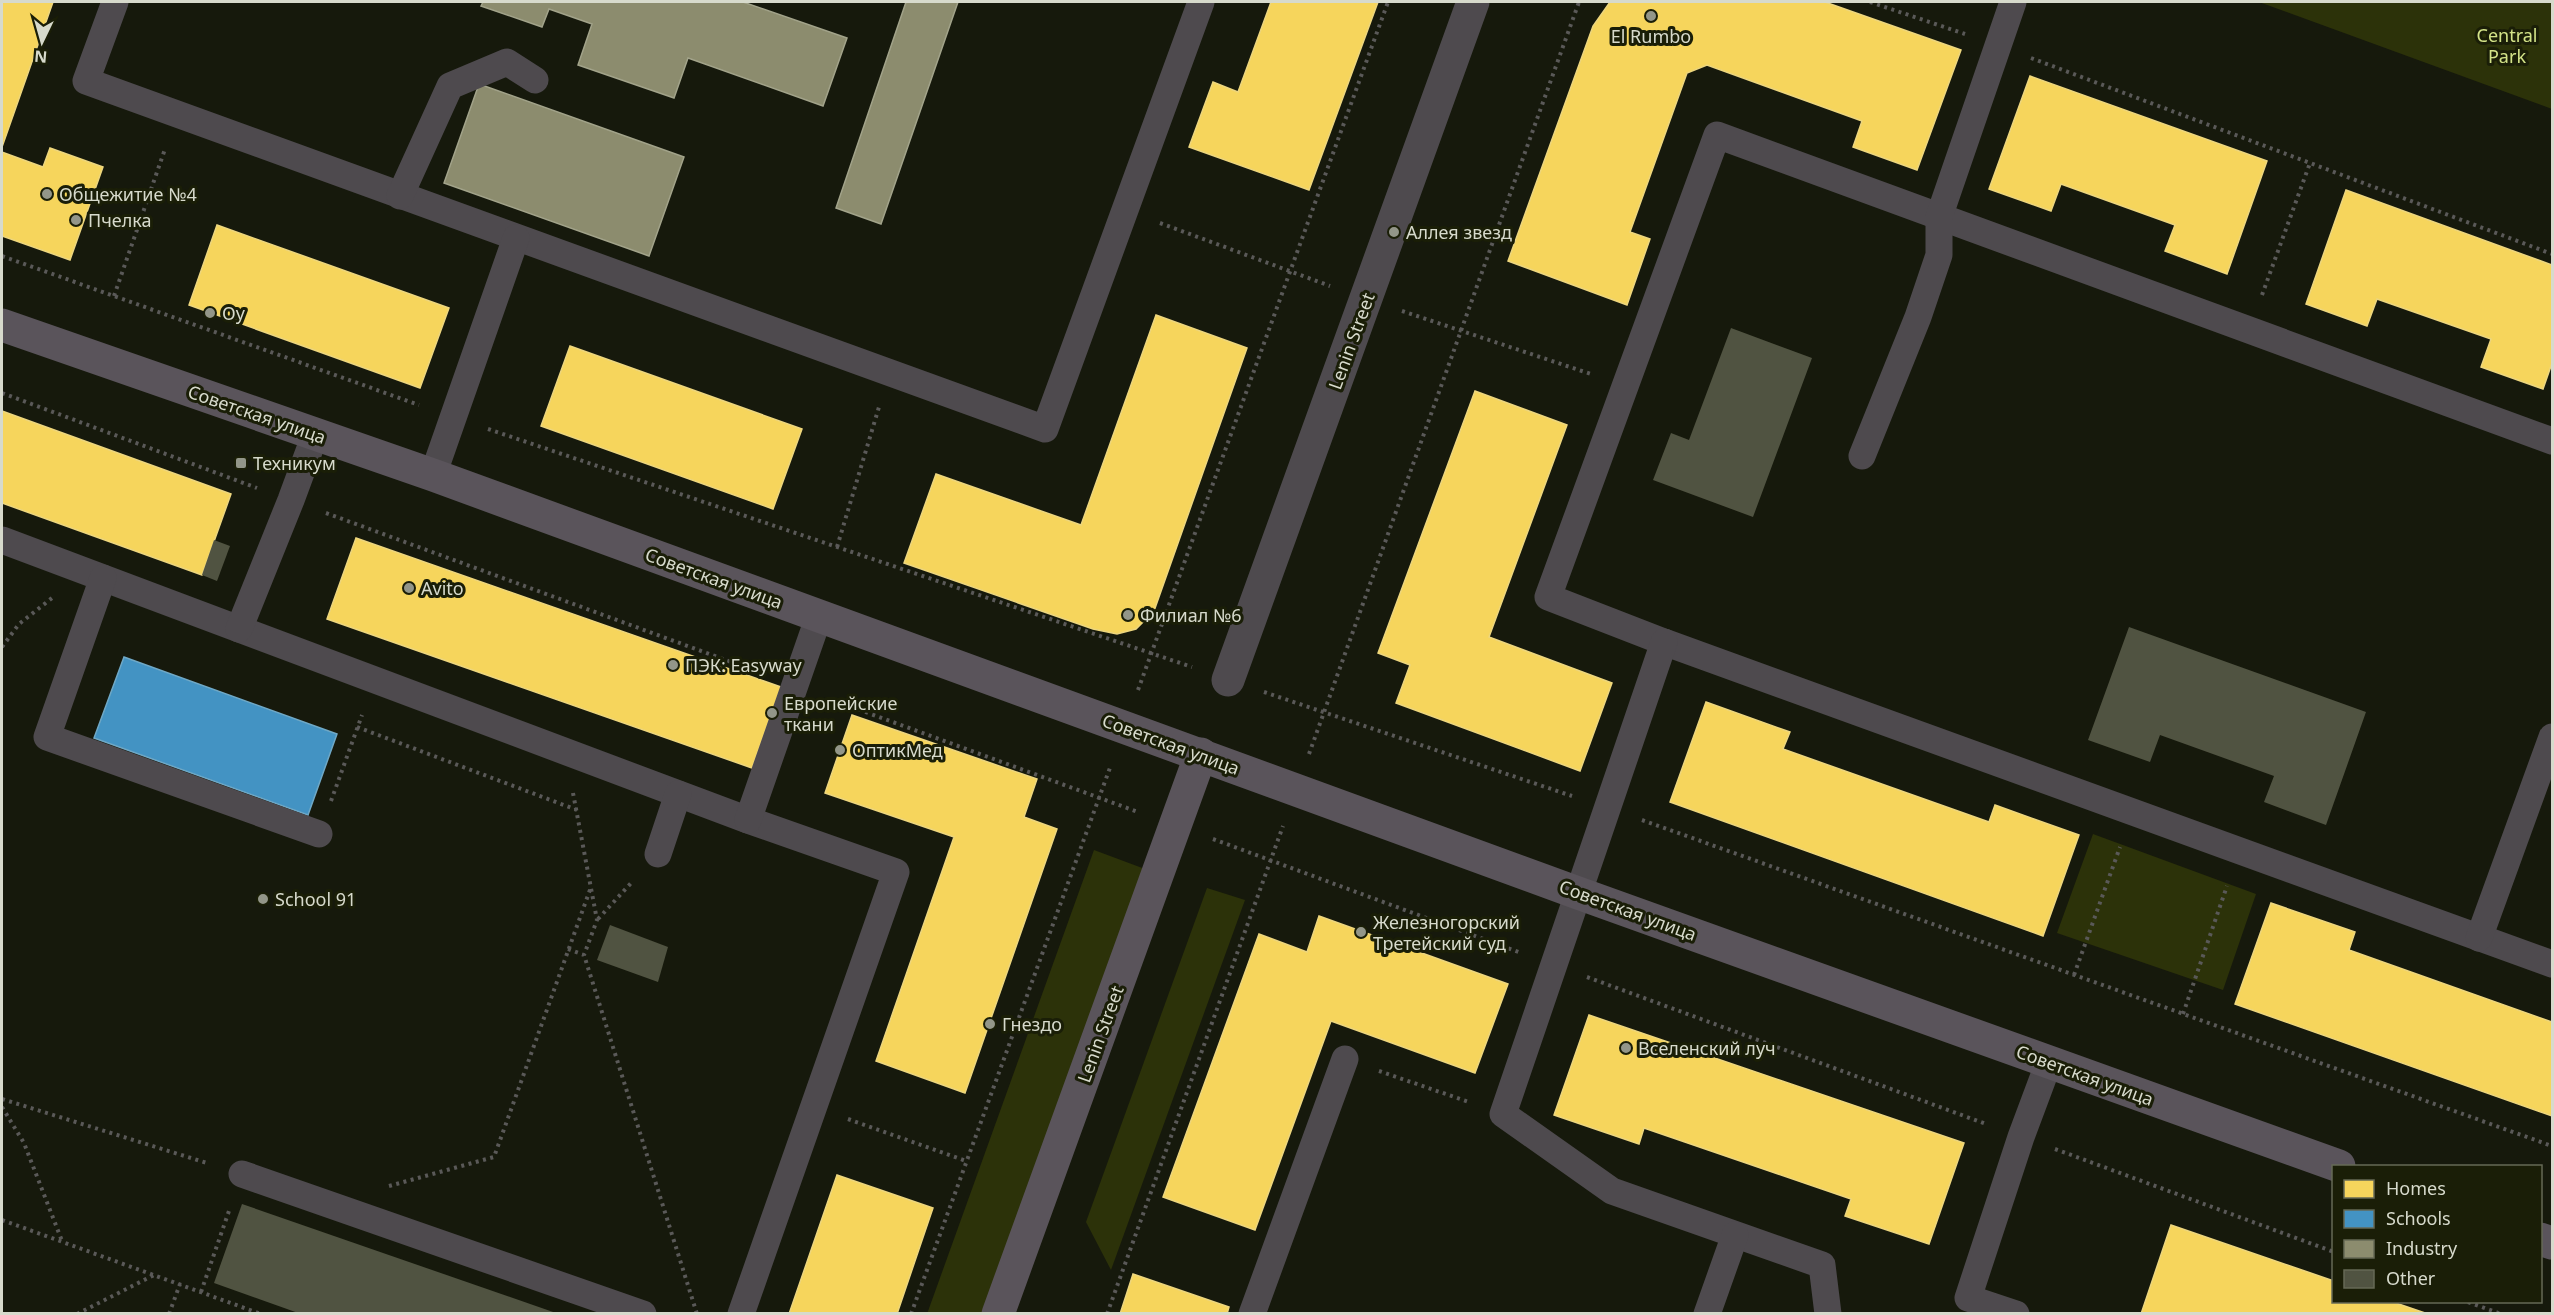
<svg xmlns="http://www.w3.org/2000/svg" width="2554" height="1315" font-family="'Noto Sans',sans-serif">
	<style>
		.green { fill: #2c3209 }
		.homes { fill: #f6d55c; stroke: #edd67e; stroke-width: 1.5 }
		.schools { fill: #4393c3; stroke: #6fa8c6; stroke-width: 1.5 }
		.industry { fill: #8c8c6e; stroke: #a2a38a; stroke-width: 1.5 }
		.building { fill: #505341 }
		.lines { fill: none; stroke-linecap: round; stroke-linejoin: round }
		.path { stroke: #5a5958; stroke-width: 4; stroke-dasharray: 3 4.5; stroke-linecap: butt }
		.service { stroke: #4e4a4e; stroke-width: 27 }
		.pedestrian { stroke: #4e4a4e; stroke-width: 33 }
		.secondary { stroke: #5a545b; stroke-width: 33 }
		.poi-dot { fill: #939689; stroke: #1a1e07; stroke-width: 2 }
		.labels { text-anchor: middle; dominant-baseline: central; stroke-width: 6; stroke-linejoin: round; paint-order: stroke }
		.park-label { font-size: 18px; fill: #d3e388; stroke: #1a1e07 }
		.poi-label { font-size: 18px; fill: #d7dacc; stroke: #1a1e07; text-anchor: start }
		.street-label { font-size: 18px; fill: #d7dacc; stroke: #1a1e07 }
	</style>
	<rect width="100%" height="100%" fill="#16190c"/>
	<g class="green">
		<polygon points="2259,2 2552,2 2552,109"/>
		<polygon points="2093,834 2256,894 2223,990 2057,933"/>
		<polygon points="1094,850 1145,869 985,1313 927,1314"/>
		<polygon points="1207,888 1245,900 1111,1270 1086,1222"/>
	</g>
	<g class="homes">
		<polygon points="2,2 53,2 2,147"/>
		<polygon points="1271,2 1378,2 1309,190 1189,147 1213,82 1238,92"/>
		<polygon points="1610,2 1825,2 1961,50 1917,170 1853,147 1862,121 1707,65 1687,73 1630,232 1650,239 1627,305 1508,261 1593,26"/>
		<polygon points="2030,76 2267,161 2227,274 2165,251 2175,225 2061,184 2051,211 1989,189"/>
		<polygon points="50,148 103,167 70,260 2,236 2,152 43,167"/>
		<polygon points="2346,190 2552,265 2552,363 2543,389 2481,367 2491,339 2377,299 2367,326 2306,304"/>
		<polygon points="217,225 449,308 420,388 189,305"/>
		<polygon points="1156,315 1247,348 1154,611 1136,629 1117,634 1093,629 904,563 936,474 1081,525"/>
		<polygon points="570,346 802,429 773,509 541,426"/>
		<polygon points="1475,391 1567,425 1489,637 1612,683 1580,771 1396,703 1410,665 1378,653"/>
		<polygon points="2,411 231,494 202,575 2,503"/>
		<polygon points="356,538 781,687 752,768 327,619"/>
		<polygon points="1706,702 1790,732 1783,749 1989,822 1995,805 2079,835 2043,936 1670,802"/>
		<polygon points="852,715 1037,779 1024,817 1057,829 965,1093 876,1061 954,837 825,793"/>
		<polygon points="2271,903 2355,932 2349,950 2552,1022 2552,1116 2235,1004"/>
		<polygon points="1319,916 1508,984 1475,1073 1331,1021 1255,1230 1163,1197 1259,934 1307,952"/>
		<polygon points="1589,1015 1964,1143 1929,1244 1845,1216 1851,1199 1644,1128 1639,1144 1554,1115"/>
		<polygon points="837,1175 933,1208 897,1314 789,1314"/>
		<polygon points="2171,1225 2334,1281 2334,1302 2393,1302 2428,1314 2141,1314"/>
		<polygon points="1133,1274 1229,1307 1227,1314 1120,1314"/>
	</g>
	<polygon class="schools" points="124,657 337,734 308,815 94,738"/>
	<g class="industry">
		<polygon points="483,2 743,2 847,38 823,106 688,58 674,98 578,65 592,24 549,9 542,27 481,6"/>
		<polygon points="906,2 958,2 881,224 836,208"/>
		<polygon points="479,84 684,157 649,256 444,183"/>
	</g>
	<g class="building">
		<polygon points="1731,328 1812,358 1753,517 1653,480 1671,433 1689,440"/>
		<polygon points="214,540 230,546 217,581 202,575"/>
		<polygon points="2129,627 2366,712 2326,825 2264,802 2274,776 2160,735 2150,762 2088,740"/>
		<polygon points="610,925 668,947 658,982 597,960"/>
		<polygon points="242,1204 556,1313 556,1314 301,1314 214,1283"/>
	</g>
	<g class="lines">
		<g class="path">
			<polyline points="1870,2 1965,34"/>
			<polyline points="2031,58 2552,254"/>
			<polyline points="1160,223 1330,286"/>
			<polyline points="2,256 419,405"/>
			<polyline points="2262,295 2310,163"/>
			<polyline points="114,296 165,149"/>
			<polyline points="1402,311 1591,374"/>
			<polyline points="2,393 257,488"/>
			<polyline points="488,429 1192,667"/>
			<polyline points="326,513 761,673"/>
			<polyline points="837,547 879,407"/>
			<polyline points="2,647 19,624 52,598"/>
			<polyline points="1138,690 1388,2"/>
			<polyline points="1264,692 1572,796"/>
			<polyline points="830,699 1138,812"/>
			<polyline points="357,727 577,810"/>
			<polyline points="1309,754 1579,2"/>
			<polyline points="573,793 597,920 584,955"/>
			<polyline points="331,801 362,715"/>
			<polyline points="1642,820 2552,1146"/>
			<polyline points="1213,839 1521,953"/>
			<polyline points="598,919 633,881"/>
			<polyline points="568,949 584,955 697,1314"/>
			<polyline points="2074,975 2120,847"/>
			<polyline points="1587,977 1986,1124"/>
			<polyline points="2183,1014 2227,886"/>
			<polyline points="1379,1071 1469,1102"/>
			<polyline points="2,1099 207,1163"/>
			<polyline points="2,1107 24,1143 62,1241"/>
			<polyline points="848,1119 966,1161"/>
			<polyline points="2055,1149 2334,1252"/>
			<polyline points="389,1186 494,1157 591,887"/>
			<polyline points="2,1220 261,1314"/>
			<polyline points="201,1292 230,1208"/>
			<polyline points="2468,1302 2501,1314"/>
			<polyline points="77,1314 154,1275"/>
			<polyline points="169,1314 180,1284"/>
			<polyline points="911,1314 1111,765"/>
			<polyline points="1107,1314 1283,826"/>
		</g>
		<g class="service">
			<polyline points="115,2 86,81 1045,429 1201,2"/>
			<polyline points="400,196 450,86 507,62 535,80"/>
			<polyline points="2552,441 1717,135 1548,597 1664,642 2552,964"/>
			<polyline points="1862,456 1918,317 1939,255 1939,217 2013,2"/>
			<polyline points="433,475 516,238"/>
			<polyline points="2,540 748,820 896,872 741,1314"/>
			<polyline points="103,578 47,737 319,834"/>
			<polyline points="239,629 291,500 315,435"/>
			<polyline points="1664,642 1503,1114 1612,1191 1822,1265 1828,1314"/>
			<polyline points="748,820 819,616"/>
			<polyline points="658,854 678,794"/>
			<polyline points="2479,938 2552,737"/>
			<polyline points="242,1174 643,1314"/>
			<polyline points="1252,1314 1345,1059"/>
			<polyline points="1707,1314 1735,1235"/>
			<polyline points="2016,1314 1968,1298 2021,1137 2049,1062"/>
		</g>
		<polyline class="pedestrian" points="1228,680 1473,2"/>
		<g class="secondary">
			<polyline points="2,325 433,475 1578,893 2339,1166"/>
			<polyline points="2540,1239 2552,1243"/>
			<polyline points="998,1314 1201,754"/>
		</g>
	</g>
	<g class="poi-dot">
		<circle cx="1651" cy="16" r="6"/>
		<circle cx="47" cy="194" r="6"/>
		<circle cx="76" cy="220" r="6"/>
		<circle cx="1394" cy="232" r="6"/>
		<circle cx="210" cy="313" r="6"/>
		<rect x="235" y="457" width="12" height="12" rx="3"/>
		<circle cx="409" cy="588" r="6"/>
		<circle cx="1128" cy="615" r="6"/>
		<circle cx="673" cy="665" r="6"/>
		<circle cx="772" cy="713" r="6"/>
		<circle cx="840" cy="750" r="6"/>
		<circle cx="263" cy="899" r="6"/>
		<circle cx="1361" cy="932" r="6"/>
		<circle cx="990" cy="1024" r="6"/>
		<circle cx="1626" cy="1048" r="6"/>
	</g>
	<g class="labels">
		<g class="park-label">
			<text x="2507" y="35">Central<tspan x="2507" dy="21">Park</tspan></text>
		</g>
		<g class="poi-label">
			<text x="1651" y="36" text-anchor="middle">El Rumbo</text>
			<text x="59" y="194">Общежитие №4</text>
			<text x="88" y="220">Пчелка</text>
			<text x="1406" y="232">Аллея звезд</text>
			<text x="222" y="313">Оу</text>
			<text x="253" y="463">Техникум</text>
			<text x="421" y="588">Avito</text>
			<text x="1140" y="615">Филиал №6</text>
			<text x="685" y="665">ПЭК: Easyway</text>
			<text x="784" y="703">Европейские<tspan x="784" dy="21">ткани</tspan></text>
			<text x="852" y="750">ОптикМед</text>
			<text x="275" y="899">School 91</text>
			<text x="1373" y="922">Железногорский<tspan x="1373" dy="21">Третейский суд</tspan></text>
			<text x="1002" y="1024">Гнездо</text>
			<text x="1638" y="1048">Вселенский луч</text>
		</g>
		<g class="street-label">
			<text transform="translate(1351 341) rotate(-70)">Lenin Street</text>
			<text transform="translate(257 414) rotate(19)">Советская улица</text>
			<text transform="translate(714 578) rotate(20)">Советская улица</text>
			<text transform="translate(1171 744) rotate(20)">Советская улица</text>
			<text transform="translate(1628 910) rotate(20)">Советская улица</text>
			<text transform="translate(1100 1034) rotate(-70)">Lenin Street</text>
			<text transform="translate(2085 1075) rotate(20)">Советская улица</text>
		</g>
	</g>
	<rect width="2554" height="1315" fill="none" stroke="#d7dacc" stroke-width="6"/>
	<rect x="2332" y="1165" width="210" height="138" fill="#1a1e07" stroke="#666956" stroke-width="1.5"/>
	<rect x="2344" y="1180" width="30" height="18" fill="#f6d55c" stroke="#666956" stroke-width="1.5"/>
	<text x="2386" y="1195" font-size="18" fill="#d7dacc">Homes</text>
	<rect x="2344" y="1210" width="30" height="18" fill="#4393c3" stroke="#666956" stroke-width="1.5"/>
	<text x="2386" y="1225" font-size="18" fill="#d7dacc">Schools</text>
	<rect x="2344" y="1240" width="30" height="18" fill="#8c8c6e" stroke="#666956" stroke-width="1.5"/>
	<text x="2386" y="1255" font-size="18" fill="#d7dacc">Industry</text>
	<rect x="2344" y="1270" width="30" height="18" fill="#505341" stroke="#666956" stroke-width="1.5"/>
	<text x="2386" y="1285" font-size="18" fill="#d7dacc">Other</text>
	<g transform="translate(42 42) rotate(185)" stroke="#1a1e07" stroke-width="4.5" paint-order="stroke">
	<path d="M0-4.5L10 22L0 15L-10 22Z" fill="#d7dacc"/>
	<text y="-9" font-size="16" font-weight="bold" text-anchor="middle" fill="#d7dacc">N</text>
	</g>
</svg>
